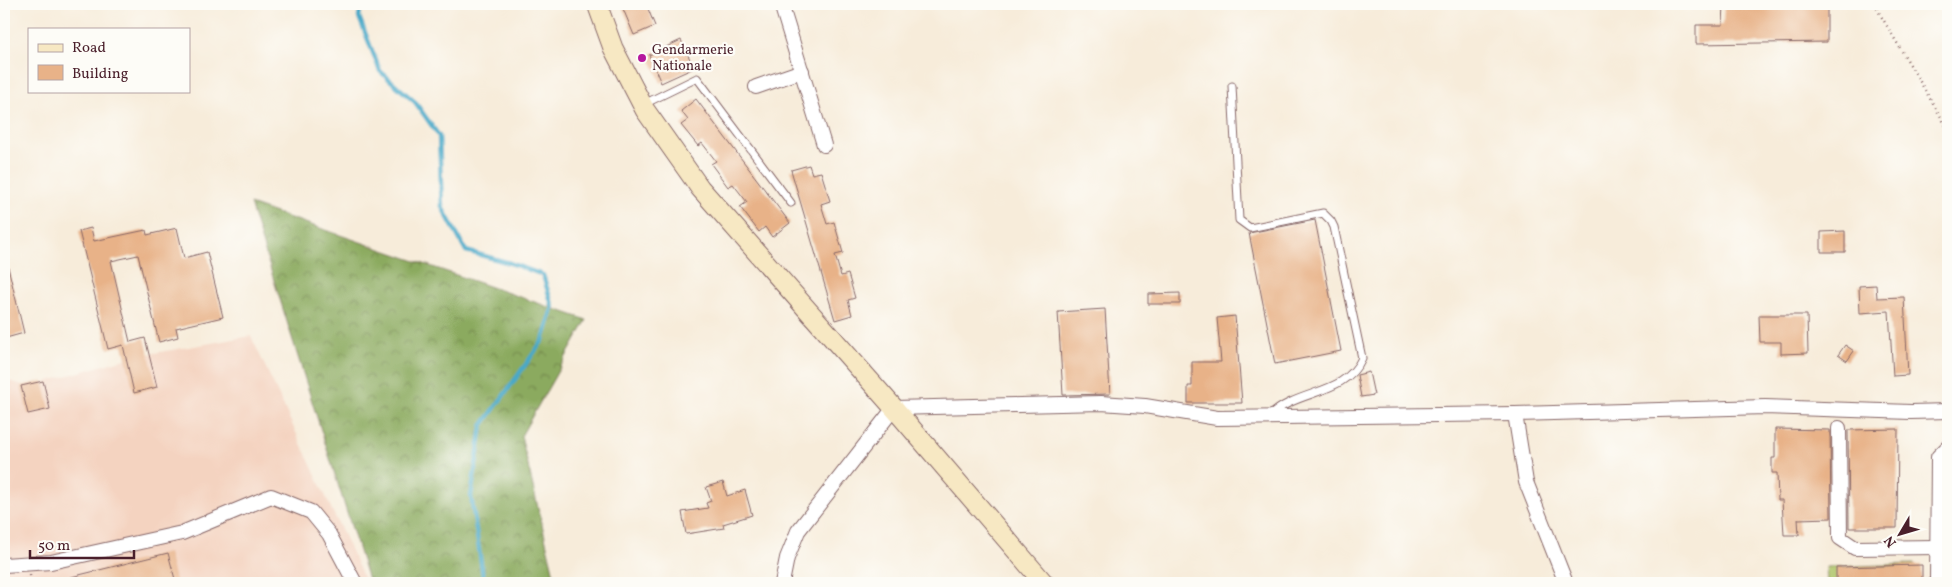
<svg xmlns="http://www.w3.org/2000/svg" width="1952" height="587" font-family="Vollkorn,serif">
	<style>
		.built { fill: #f4d3c0 }
		.green { fill: #afc56a; stroke: #7c724a }
		.forest { fill: url(#forest-crowns); stroke: #6a6444 }
		.lines { fill: none; stroke-linecap: round; stroke-linejoin: round }
		.stream { stroke: #49a9c8; stroke-width: 4.5 }
		.building { fill: #e8b288 }
		.lane-casing { stroke: #876768; stroke-width: 9 }
		.street-casing { stroke: #876768; stroke-width: 16 }
		.secondary-casing { stroke: #876768; stroke-width: 21 }
		.path { stroke: #876768; stroke-width: 2.5; stroke-dasharray: 1 4; stroke-linecap: butt }
		.lane { stroke: #fff; stroke-width: 7 }
		.street { stroke: #fff; stroke-width: 14 }
		.secondary { stroke: #f7e8c3; stroke-width: 19 }
		.poi-dot { fill: #b5179e; stroke: #fdfcf7; stroke-width: 2 }
		.labels { text-anchor: middle; dominant-baseline: central; stroke-width: 4.5; stroke-linejoin: round; paint-order: stroke }
		.poi-label { font-size: 14px; fill: #4a1f2b; stroke: #fdfcf7; text-anchor: start }
	</style>
	<defs>
		<pattern id="forest-crowns" width="20" height="18" patternUnits="userSpaceOnUse" patternTransform="scale(1.25)"><rect width="20" height="18" fill="#8baa5e"/><path d="M2 6a3 3 0 1 1 6 0M12 15a3 3 0 1 1 6 0" fill="none" stroke="#748a4e"/></pattern>
	</defs>
	<rect width="100%" height="100%" fill="#fdfcf7"/>
	<filter id="ink" filterUnits="userSpaceOnUse"><feTurbulence type="fractalNoise" baseFrequency=".02" numOctaves="2"/><feDisplacementMap in="SourceGraphic" scale="10" xChannelSelector="R" yChannelSelector="G"/><feConvolveMatrix kernelMatrix="1 2 1 2 8 2 1 2 1" color-interpolation-filters="sRGB"/></filter>
	<filter id="wash" filterUnits="userSpaceOnUse"><feTurbulence type="fractalNoise" baseFrequency=".0096" numOctaves="4" result="noise"/><feDisplacementMap in="SourceGraphic" scale="20" xChannelSelector="R" yChannelSelector="G"/><feGaussianBlur stdDeviation="1.12" result="paint"/><feColorMatrix in="noise" values="0 0 0 0 0 0 0 0 0 0 0 0 0 0 0 0 0 1.4 0 .05"/><feComposite in="paint" operator="in"/></filter>
	<g filter="url(#wash)">
		<rect width="100%" height="100%" fill="#f7ecda"/>
		<polygon class="built" points="251,336 366,583 4,583 4,379 28,387 132,357"/>
		<polygon class="green" points="1914,564 1915,583 1827,583 1826,567"/>
		<polygon class="forest" points="250,204 587,320 521,436 556,583 369,583"/>
		<g class="lines">
			<polyline class="stream" points="361,4 359,17 380,71 415,102 439,136 442,207 466,251 510,263 543,275 553,308 543,340 482,426 471,496 484,583"/>
		</g>
		<g id="blocks">
			<g class="building">
				<polygon points="621,4 646,4 655,26 634,35"/>
				<polygon points="1724,4 1827,4 1827,42 1696,44 1696,25 1723,25"/>
				<polygon points="681,40 694,68 661,83 649,55"/>
				<polygon points="696,99 790,223 772,237 765,227 759,232 740,207 747,202 733,184 728,187 711,164 716,161 702,143 698,146 681,125 688,120 681,111"/>
				<polygon points="809,165 812,174 821,172 830,201 821,204 827,224 834,222 843,253 835,255 841,276 848,274 855,298 848,300 852,315 835,320 791,170"/>
				<polygon points="1315,220 1341,351 1275,364 1249,233"/>
				<polygon points="91,228 94,241 146,230 147,235 177,228 184,258 207,252 223,317 176,328 178,337 159,342 138,255 111,261 130,342 145,338 157,387 134,393 123,345 108,349 79,231"/>
				<polygon points="1845,231 1845,252 1821,252 1821,232"/>
				<polygon points="8,267 24,333 6,338 4,268"/>
				<polygon points="1876,285 1877,298 1904,297 1908,375 1893,376 1889,311 1860,313 1859,286"/>
				<polygon points="1180,293 1180,304 1148,304 1148,294"/>
				<polygon points="1105,309 1110,394 1063,395 1058,312"/>
				<polygon points="1759,315 1807,315 1808,353 1781,354 1781,342 1760,342"/>
				<polygon points="1235,316 1242,403 1188,403 1188,386 1192,386 1192,362 1221,362 1217,318"/>
				<polygon points="1845,345 1854,351 1847,361 1838,355"/>
				<polygon points="1369,372 1374,395 1361,397 1357,375"/>
				<polygon points="43,381 50,409 28,414 21,386"/>
				<polygon points="1775,429 1830,430 1831,518 1798,519 1799,535 1784,535 1782,500 1778,500 1777,473 1772,473 1772,458 1775,458"/>
				<polygon points="1898,429 1897,528 1849,528 1848,430"/>
				<polygon points="723,482 727,496 745,490 752,515 723,524 724,528 686,534 682,512 708,508 706,503 711,501 706,487"/>
				<polygon points="168,553 176,583 64,583 63,579"/>
				<polygon points="1922,565 1922,583 1836,583 1836,567"/>
			</g>
		</g>
	</g>
	<g filter="url(#ink)">
		<use href="#blocks" fill-opacity="0" stroke="#876768" stroke-width="1"/>
		<g class="lines">
			<defs>
				<g id="lane">
					<path d="M1232,86L1239,220L1250,228L1323,213L1331,221L1334,227L1362,358C1345,396 1297,389 1270,416"/>
					<polyline points="644,104 697,78 791,203"/>
				</g>
				<g id="street">
					<polyline points="781,4 824,145"/>
					<polyline points="756,87 802,71"/>
					<polyline points="1515,414 1526,482 1566,583"/>
					<polyline points="1839,428 1840,538 1855,548 1937,547"/>
					<polyline points="4,565 51,562 182,533 271,496 311,512 329,534 355,583"/>
					<polyline points="782,583 787,558 798,531 894,408 1101,403 1145,406 1217,418 1515,414 1765,407 1911,412 1948,411"/>
					<polyline points="1937,583 1938,457 1948,447"/>
				</g>
				<polyline id="secondary" points="597,4 613,48 645,110 700,188 894,408 1044,583"/>
			</defs>
			<use href="#lane" class="lane-casing"/>
			<use href="#street" class="street-casing"/>
			<use href="#secondary" class="secondary-casing"/>
			<g class="path">
				<polyline points="1874,4 1948,129"/>
				<polyline points="30,575 32,583"/>
			</g>
			<use href="#lane" class="lane"/>
			<use href="#street" class="street"/>
			<use href="#secondary" class="secondary"/>
		</g>
	</g>
	<circle class="poi-dot" cx="642" cy="58" r="5"/>
	<g class="labels">
		<g class="poi-label">
			<text x="652" y="50">Gendarmerie<tspan x="652" dy="16">Nationale</tspan></text>
		</g>
	</g>
	<rect width="1952" height="587" fill="none" stroke="#fdfcf7" stroke-width="20"/>
	<rect x="28" y="28" width="162" height="65" fill="#fdfcf7" stroke="#b5a4a5"/>
	<rect x="38" y="44" width="25" height="8" fill="#f7e8c3" stroke="#b5a4a5"/>
	<text x="72" y="52" font-size="15" fill="#4a1f2b">Road</text>
	<rect x="38" y="65" width="25" height="15" fill="#e8b288" stroke="#b5a4a5"/>
	<text x="72" y="78" font-size="15" fill="#4a1f2b">Building</text>
	<g transform="translate(1900 534) rotate(232)" stroke="#fdfcf7" stroke-width="4" paint-order="stroke">
	<path d="M0-4L9 19L0 12L-9 19Z" fill="#4a1f2b"/>
	<text y="-8" font-size="14" font-weight="bold" text-anchor="middle" fill="#4a1f2b">N</text>
	</g>
	<path d="M30 550v8h104v-8" fill="none" stroke="#4a1f2b" stroke-width="2.5"/>
	<text x="38" y="550" font-size="15" fill="#4a1f2b" stroke="#fdfcf7" stroke-width="4" paint-order="stroke">50 m</text>
</svg>
